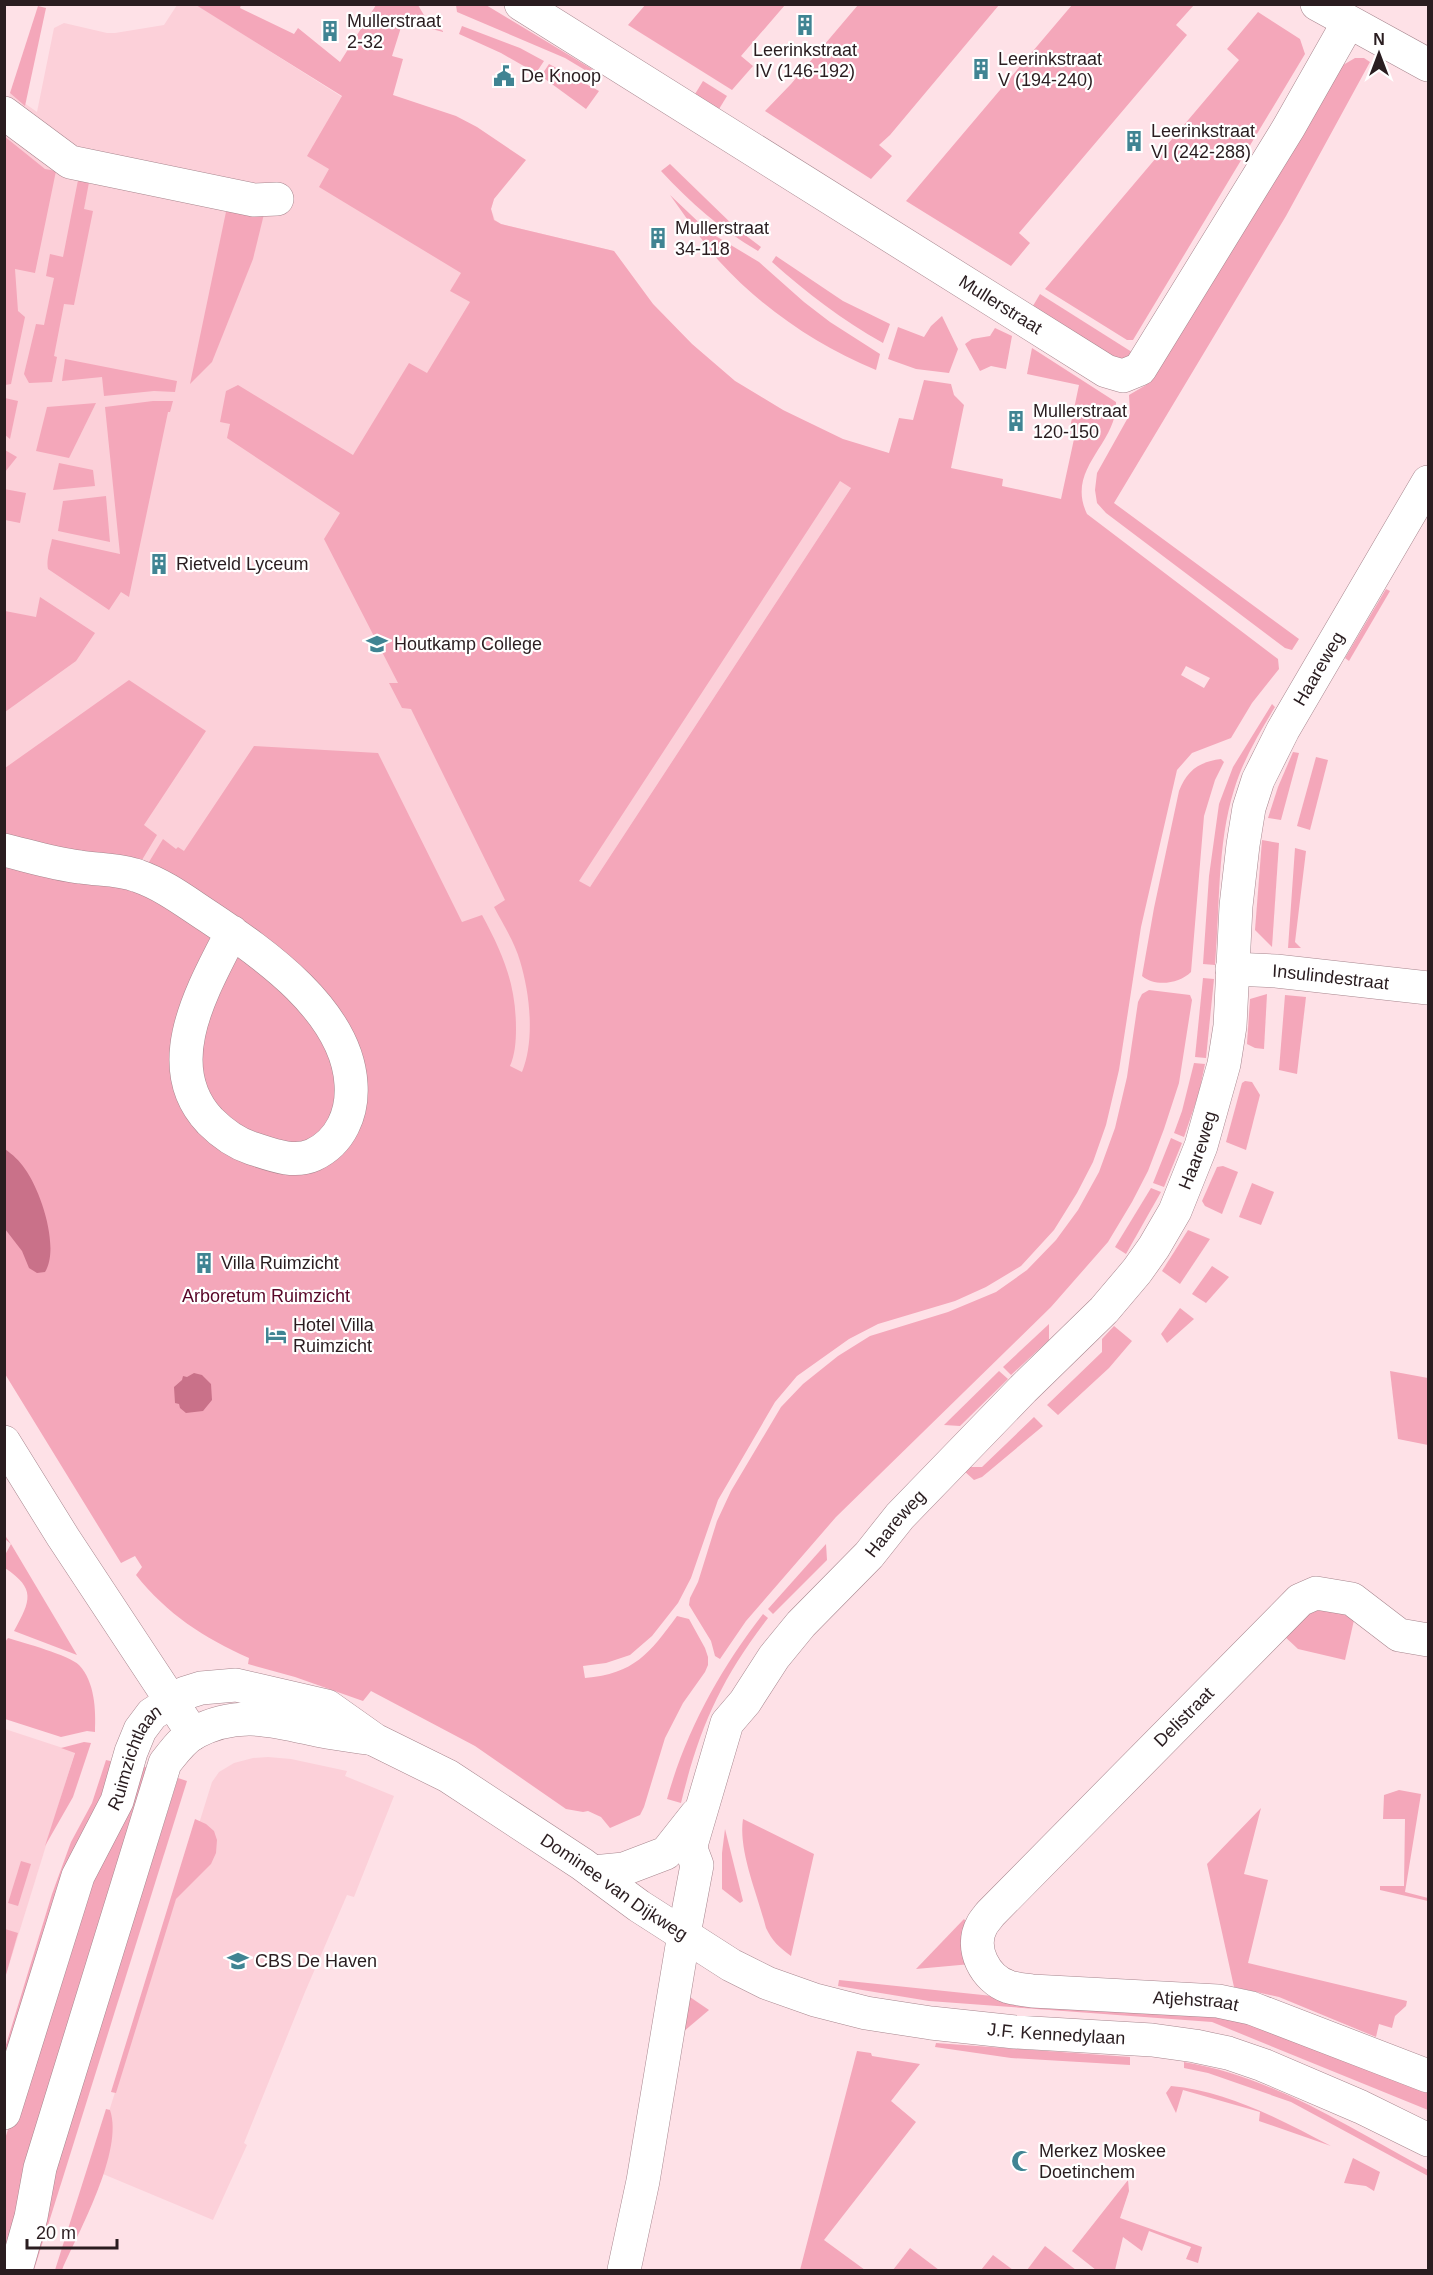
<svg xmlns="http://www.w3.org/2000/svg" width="1433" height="2275" font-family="Arial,sans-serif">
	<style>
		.built { fill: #fcd0d9 }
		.green { fill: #f4a7ba; fill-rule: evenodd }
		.water { fill: #c97189 }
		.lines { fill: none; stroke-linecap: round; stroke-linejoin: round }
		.street-casing { stroke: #a7868e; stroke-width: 34 }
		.secondary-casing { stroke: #a7868e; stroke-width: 34 }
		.primary-casing { stroke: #a7868e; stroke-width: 34 }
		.street { stroke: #fff; stroke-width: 33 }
		.secondary { stroke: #fff; stroke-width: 33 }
		.primary { stroke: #fff; stroke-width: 33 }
		.labels { text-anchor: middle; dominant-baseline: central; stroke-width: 4.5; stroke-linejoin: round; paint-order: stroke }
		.poi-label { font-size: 18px; fill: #2a1d20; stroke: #fff; text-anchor: start }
		.street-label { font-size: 18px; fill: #2a1d20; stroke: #fff }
		.park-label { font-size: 18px; fill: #570527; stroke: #fff }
	</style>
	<rect width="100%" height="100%" fill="#fee1e7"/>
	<g class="built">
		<polygon points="177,5 197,5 342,97 494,199 491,209 495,220 501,224 614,251 653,304 692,344 735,381 783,410 851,488 590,887 536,1080 249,932 5,800 5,113 10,93 37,112 54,28 64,23 107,33 115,33 164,25"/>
		<polygon points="5,1729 75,1752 5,1978"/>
		<polygon points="268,1757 291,1759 347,1771 345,1776 394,1796 354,1897 347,1895 305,1992 244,2143 247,2145 213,2220 91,2169 212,1782 219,1772 234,1763 253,1758"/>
	</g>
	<g class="green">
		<polygon points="646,4 785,4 785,5 741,56 753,66 732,90 628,25"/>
		<path d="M196,5H241L240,8L294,34L298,28L340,62L376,5H418L428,22L443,31V32L403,21L392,56L403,59L393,95L456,116L477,127L526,160L494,199L491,209L494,220L501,224L614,251L653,304L692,344L735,381L783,410L843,439L889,453L899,418L913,420L924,380L951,384L954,395L964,405L951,468L1003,479L1002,486L1061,499L1074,439L1068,437L1079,385L1027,374L1032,348L1116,402C1118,444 1065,468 1087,514L1278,659L1279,669L1252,703L1231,738L1192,753L1177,770L1141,927L1119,1070L1106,1125L1093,1162L1077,1193L1054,1230L1021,1266L986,1287L955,1301L878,1324L849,1339L797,1376L775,1402L718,1500L691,1578L678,1603L652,1636L630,1655L606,1663L583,1666L585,1678C634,1674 650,1653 677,1616L689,1619L705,1648L708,1657V1665L705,1672L683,1703L665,1738L644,1807L640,1815L610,1828L601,1817L588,1811L583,1812L566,1809L475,1746L371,1691L363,1701L295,1677L248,1664L249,1658C204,1638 167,1614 136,1575L142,1567L135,1556L121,1563L5,1374V768L129,680L206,731L144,825L157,835L142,860L150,869L149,862L163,839L176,849L178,847L184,851L254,746L378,753L462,922L482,915C503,954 516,984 516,1029C516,1041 515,1055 510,1066L522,1072C535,1040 530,994 520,961C515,943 503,924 494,907L505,900L411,709L402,708L389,683H398L324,539L340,513L227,438L230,424L220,422L226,391L238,385L353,455L409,363L427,373L470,302L450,291L461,273L319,187L329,169L307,156L342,96ZM840,481L851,488L590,887L579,881ZM1186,666L1210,678L1204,688L1181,675Z"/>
		<polygon points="456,5 486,5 597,72 595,76 565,58 457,12"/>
		<polygon points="858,5 999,5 890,135 879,145 892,156 871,179 765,111 791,84"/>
		<polygon points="1072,5 1194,5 1176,25 1187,35 1019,233 1030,243 1011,266 906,201"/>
		<polygon points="38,6 46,8 25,106 10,93"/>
		<polygon points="1258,12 1300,39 1305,54 1133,340 1127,340 1045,289 1239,60 1227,49"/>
		<polygon points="462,26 520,48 544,61 536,73 501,53 459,34"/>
		<polygon points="1355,58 1364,58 1370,62 1286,216 1114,503 1299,639 1292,650 1285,648 1106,513 1097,503 1095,490 1097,473 1130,414 1129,395 1146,385 1338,68"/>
		<polygon points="549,64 599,91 586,109 541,76"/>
		<polygon points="703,81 727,96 716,114 692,99"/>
		<polygon points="4,136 45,169 56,171 35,273 15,269 18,311 25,317 11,384 5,385"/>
		<path d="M670,164L736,228L761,247L758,251C720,229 690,202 661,171Z"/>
		<polygon points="79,175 90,177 84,209 93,211 74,305 64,304 54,356 57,357 52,382 29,383 24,374 36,324 44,325 54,278 46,276 50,254 63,257"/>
		<path d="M670,195L709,232L759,262L804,302L830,322L880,354L876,370C816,345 763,309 719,261C701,240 686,217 670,195Z"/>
		<polygon points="227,207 264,214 253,259 212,362 190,384"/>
		<path d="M776,256L843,301L890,324L883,343C842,320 807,293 772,262Z"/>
		<polygon points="1040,294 1135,354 1120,360 1111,360 1030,311"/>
		<polygon points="942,316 958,349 949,373 916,369 888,359 898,327 924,337 931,326"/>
		<polygon points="995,328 1012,336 1006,369 991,366 980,371 965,344 972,339 990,336"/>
		<polygon points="65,359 177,381 175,392 154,391 104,396 102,377 62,381"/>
		<polygon points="5,398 18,401 10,439 5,435"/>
		<path d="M153,401H173L170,412H168L129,597L121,592L109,610L48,569C46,560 50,549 52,539L120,554L105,407Z"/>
		<polygon points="96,403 69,458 36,451 47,407"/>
		<polygon points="5,450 17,457 5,472"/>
		<polygon points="59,463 93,470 95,486 53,490"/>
		<polygon points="4,489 26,493 20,523 5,520"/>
		<polygon points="106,496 110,542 58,531 63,501"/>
		<polygon points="1386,589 1390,591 1349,661 1345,658"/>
		<polygon points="40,597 95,633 76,661 5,712 5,611 36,617"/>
		<path d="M1272,704L1275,707C1259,733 1243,760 1234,790C1217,844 1220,908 1215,965L1203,964L1209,876L1219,804L1233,767Z"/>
		<polygon points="1293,752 1299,753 1281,820 1268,818 1278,787"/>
		<polygon points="1316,757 1328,760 1310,830 1297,826"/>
		<path d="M1221,759L1224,762L1215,780L1204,816L1191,972C1179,984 1155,987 1142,976L1154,908L1179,791C1187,771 1198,762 1221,759Z"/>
		<polygon points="1262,840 1279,843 1272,947 1255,930"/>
		<polygon points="1295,848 1306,851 1295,942 1301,948 1288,948"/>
		<polygon points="1203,978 1214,979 1206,1058 1195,1057"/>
		<polygon points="1149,990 1190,995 1192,1000 1179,1083 1164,1129 1148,1171 1132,1202 1108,1242 1051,1307 836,1517 746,1621 720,1659 715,1656 711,1641 689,1605 690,1598 698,1582 717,1521 731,1491 781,1407 803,1384 838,1356 870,1336 948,1312 996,1292 1027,1270 1056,1240 1078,1210 1099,1172 1115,1128 1127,1077 1138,1002 1142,994"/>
		<polygon points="1267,994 1264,1049 1255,1048 1247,1044 1250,999"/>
		<polygon points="1285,995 1306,997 1297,1074 1279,1070"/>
		<polygon points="1194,1063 1205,1064 1199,1093 1184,1137 1174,1133 1182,1111"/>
		<polygon points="1245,1081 1252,1082 1260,1095 1246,1150 1226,1142 1242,1083"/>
		<polygon points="1171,1138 1182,1143 1164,1187 1153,1183"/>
		<polygon points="1223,1166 1238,1172 1222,1214 1205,1206 1202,1201 1217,1167"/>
		<polygon points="1252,1183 1274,1192 1261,1225 1239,1217"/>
		<polygon points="1151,1188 1161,1192 1126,1254 1115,1247"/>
		<polygon points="1188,1230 1210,1239 1180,1284 1162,1271"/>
		<polygon points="1212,1266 1229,1277 1206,1303 1192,1294"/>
		<polygon points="1180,1308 1194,1319 1167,1343 1161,1334"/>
		<polygon points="1049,1324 1049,1340 1011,1375 1003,1367"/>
		<polygon points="1114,1326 1132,1341 1109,1368 1058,1415 1047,1405 1102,1352 1102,1339"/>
		<polygon points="999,1371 1008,1379 960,1426 944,1425"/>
		<polygon points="1390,1371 1428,1378 1428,1445 1398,1439"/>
		<polygon points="1034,1417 1043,1426 982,1477 974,1480 963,1470 967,1467 982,1467"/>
		<path d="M4,1534L11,1544L77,1655L14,1631C31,1600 36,1589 5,1568V1555L11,1544L5,1539Z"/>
		<polygon points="826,1544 827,1560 773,1614 768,1609"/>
		<polygon points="1311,1607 1352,1615 1354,1620 1345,1660 1298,1649 1282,1634"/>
		<path d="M763,1614L768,1618C721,1679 699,1728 681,1803L667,1799C686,1731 720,1669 763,1614Z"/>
		<path d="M8,1638C24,1643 69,1655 79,1665C95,1682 96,1710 95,1732L87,1731L61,1737L5,1719L4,1643Z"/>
		<polygon points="84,1742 91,1743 73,1797 45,1846 75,1753 61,1748"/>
		<polygon points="106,1760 114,1762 5,2078 5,2048 52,1894 71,1842 92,1803"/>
		<polygon points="137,1764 148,1768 5,2270 5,2139 66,1942"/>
		<polygon points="178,1778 187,1781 34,2270 24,2270"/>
		<polygon points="1399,1790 1421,1794 1405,1892 1428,1898 1428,1901 1380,1890 1380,1886 1404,1886 1405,1819 1383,1819 1384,1795"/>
		<polygon points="1261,1808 1244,1874 1268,1880 1248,1963 1407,2001 1406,2006 1395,2016 1392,2028 1379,2024 1376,2037 1279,1997 1234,1987 1207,1864"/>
		<polygon points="195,1819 206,1824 214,1831 217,1840 216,1853 211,1864 176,1899 116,2093 111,2092"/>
		<path d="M743,1819L814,1854L791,1956C780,1948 772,1941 766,1928C758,1896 738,1851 743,1819Z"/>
		<polygon points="725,1829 743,1901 740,1903 722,1889 722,1853"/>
		<polygon points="21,1861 31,1864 18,1906 8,1903"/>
		<polygon points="964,1919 970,1926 971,1964 916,1969"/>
		<polygon points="5,1929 18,1933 5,1978 4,1929"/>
		<polygon points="839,1980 1002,1997 1220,2013 1428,2091 1428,2110 1212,2022 929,2001 838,1986"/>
		<polygon points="687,1995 709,2010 683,2032"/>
		<polygon points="936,2043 1130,2057 1130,2065 1011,2058 935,2047"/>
		<polygon points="857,2051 871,2053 872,2056 920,2064 891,2101 916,2122 824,2240 865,2270 800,2270"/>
		<path d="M1184,2062C1277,2078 1347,2127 1428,2170V2176L1291,2102L1208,2073L1184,2068Z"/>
		<path d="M1171,2086C1228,2091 1281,2120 1331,2146L1259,2121L1260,2112L1183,2090L1176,2113L1166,2093Z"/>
		<path d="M106,2109L110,2110C124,2151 79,2231 62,2270H55Z"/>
		<polygon points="1353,2158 1380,2172 1374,2191 1366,2186 1344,2183"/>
		<polygon points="1128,2180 1129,2191 1120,2218 1202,2247 1198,2263 1186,2259 1191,2247 1149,2231 1142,2251 1123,2237 1115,2270 1096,2270 1072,2251"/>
		<polygon points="1045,2246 1076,2270 1027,2270"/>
		<polygon points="910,2248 939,2270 893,2270"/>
		<polygon points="993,2255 1013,2270 981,2270"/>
	</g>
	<g class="water">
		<path d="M5,1149C13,1155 19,1160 25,1169C41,1191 60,1248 45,1272L37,1273L29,1268L22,1251L5,1229Z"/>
		<polygon points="194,1373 202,1375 211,1384 212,1400 203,1411 186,1413 180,1408 179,1404 175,1403 174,1387 182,1380 183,1376 187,1377"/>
	</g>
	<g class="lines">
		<defs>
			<g id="street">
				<path id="s1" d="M521,4L1106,371L1123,376L1140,369L1289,127L1348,23"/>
				<polyline points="1317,4 1428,65"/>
				<polyline points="4,113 70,162 254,200 277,199"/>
				<path d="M4,850C29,856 54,864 80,867C99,870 120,869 138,876C164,885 186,902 209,917C263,953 347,1011 351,1084C353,1113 341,1142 313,1155C293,1164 270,1154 251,1148C236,1143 221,1132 210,1121C157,1065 204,987 232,932"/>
				<path id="s2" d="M1232,969L1276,971L1428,988"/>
				<path id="s3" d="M1428,1640L1399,1635L1352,1599L1316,1593L1300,1600L990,1914C988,1917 984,1921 982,1925C969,1948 985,1979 1009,1987C1016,1989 1025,1990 1032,1991L1218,2001L1251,2008L1428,2076"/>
			</g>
			<g id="secondary">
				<polyline points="4,1442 63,1537 193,1734"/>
				<polyline points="624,2270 643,2181 684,1934"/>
			</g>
			<g id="primary">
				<polyline points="593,1872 624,1869 666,1853 696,1815"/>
				<path id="s4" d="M684,1934L697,1865L691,1849L692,1842L727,1723L745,1702L774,1657L801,1624L869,1555L900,1516L1023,1389L1104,1310L1137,1271L1154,1247L1175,1211L1201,1146L1224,1064L1230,1026L1236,906L1243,845L1249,808L1258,780L1283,730L1428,482"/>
				<path id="s5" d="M4,2113L78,1876L117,1801L131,1752L140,1730L152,1714L185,1693L201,1688L236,1685L327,1706L375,1740L448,1776L582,1864L639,1906L731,1965L767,1983L815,2000L866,2013L931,2023L1015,2032L1152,2040L1195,2046L1228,2053L1263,2065L1361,2107L1428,2140"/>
				<path d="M16,2270L31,2217L40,2168L165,1763C173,1753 182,1740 194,1733C239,1709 275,1721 321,1731C336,1734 352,1736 367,1738"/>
			</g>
		</defs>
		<use href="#street" class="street-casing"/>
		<use href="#secondary" class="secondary-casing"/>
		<use href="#primary" class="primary-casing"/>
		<use href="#street" class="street"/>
		<use href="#secondary" class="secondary"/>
		<use href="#primary" class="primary"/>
	</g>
	<defs>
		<symbol id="building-bare" viewBox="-9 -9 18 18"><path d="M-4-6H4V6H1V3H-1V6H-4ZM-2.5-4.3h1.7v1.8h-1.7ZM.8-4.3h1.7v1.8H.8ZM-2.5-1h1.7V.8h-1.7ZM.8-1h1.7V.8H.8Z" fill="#408493" stroke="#fff" stroke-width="2.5" paint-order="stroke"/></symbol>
		<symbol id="civic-bare" viewBox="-9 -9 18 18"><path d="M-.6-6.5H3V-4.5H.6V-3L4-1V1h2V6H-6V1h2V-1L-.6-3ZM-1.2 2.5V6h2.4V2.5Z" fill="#408493" stroke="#fff" stroke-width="2.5" paint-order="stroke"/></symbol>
		<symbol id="school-bare" viewBox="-9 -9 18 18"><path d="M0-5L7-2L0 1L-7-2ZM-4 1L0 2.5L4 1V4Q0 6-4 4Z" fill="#408493" stroke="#fff" stroke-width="2.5" paint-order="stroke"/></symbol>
		<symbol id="hotel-bare" viewBox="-9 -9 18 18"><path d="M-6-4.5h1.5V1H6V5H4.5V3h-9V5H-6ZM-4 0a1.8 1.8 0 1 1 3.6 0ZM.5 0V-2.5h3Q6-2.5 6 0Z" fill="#408493" stroke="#fff" stroke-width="2.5" paint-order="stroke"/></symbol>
		<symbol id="mosque-bare" viewBox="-9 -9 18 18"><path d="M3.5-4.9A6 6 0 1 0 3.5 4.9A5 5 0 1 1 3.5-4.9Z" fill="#408493" stroke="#fff" stroke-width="2.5" paint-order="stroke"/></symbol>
	</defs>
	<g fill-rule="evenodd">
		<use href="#building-bare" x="790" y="10" width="30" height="30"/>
		<use href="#building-bare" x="315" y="16" width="30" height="30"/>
		<use href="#building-bare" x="966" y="54" width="30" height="30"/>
		<use href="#civic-bare" x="489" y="61" width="30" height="30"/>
		<use href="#building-bare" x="1119" y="126" width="30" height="30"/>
		<use href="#building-bare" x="643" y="223" width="30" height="30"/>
		<use href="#building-bare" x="1001" y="406" width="30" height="30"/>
		<use href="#building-bare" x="144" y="549" width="30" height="30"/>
		<use href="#school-bare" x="362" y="629" width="30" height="30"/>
		<use href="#building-bare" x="189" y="1248" width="30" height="30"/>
		<use href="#hotel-bare" x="261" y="1320" width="30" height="30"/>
		<use href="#school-bare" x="223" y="1946" width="30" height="30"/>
		<use href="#mosque-bare" x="1007" y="2146" width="30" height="30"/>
	</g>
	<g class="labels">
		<g class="poi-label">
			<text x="347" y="21">Mullerstraat<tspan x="347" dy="21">2-32</tspan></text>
			<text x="805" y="50" text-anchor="middle">Leerinkstraat<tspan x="805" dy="21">IV (146-192)</tspan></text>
			<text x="998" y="59">Leerinkstraat<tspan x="998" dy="21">V (194-240)</tspan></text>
			<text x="521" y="76">De Knoop</text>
			<text x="1151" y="131">Leerinkstraat<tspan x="1151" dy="21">VI (242-288)</tspan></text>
			<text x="675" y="228">Mullerstraat<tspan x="675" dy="21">34-118</tspan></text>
			<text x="1033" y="411">Mullerstraat<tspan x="1033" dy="21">120-150</tspan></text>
			<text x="176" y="564">Rietveld Lyceum</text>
			<text x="394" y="644">Houtkamp College</text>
			<text x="221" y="1263">Villa Ruimzicht</text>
			<text x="293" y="1325">Hotel Villa<tspan x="293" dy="21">Ruimzicht</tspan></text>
			<text x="255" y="1961">CBS De Haven</text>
			<text x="1039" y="2151">Merkez Moskee<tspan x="1039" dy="21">Doetinchem</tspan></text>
		</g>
		<g class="street-label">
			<text stroke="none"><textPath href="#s1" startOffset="566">Mullerstraat</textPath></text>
			<text stroke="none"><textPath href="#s4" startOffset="1470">Haareweg</textPath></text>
			<text stroke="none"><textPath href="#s2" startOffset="99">Insulindestraat</textPath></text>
			<text stroke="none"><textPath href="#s4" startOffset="966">Haareweg</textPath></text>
			<text stroke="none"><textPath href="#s4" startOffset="480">Haareweg</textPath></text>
			<text transform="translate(1184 1717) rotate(-45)">Delistraat</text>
			<text stroke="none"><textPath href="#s5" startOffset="380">Ruimzichtlaan</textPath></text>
			<text stroke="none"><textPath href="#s5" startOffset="952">Dominee van Dijkweg</textPath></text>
			<text stroke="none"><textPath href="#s3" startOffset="861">Atjehstraat</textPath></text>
			<text stroke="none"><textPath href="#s5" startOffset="1428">J.F. Kennedylaan</textPath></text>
		</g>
		<g class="park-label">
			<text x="266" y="1296">Arboretum Ruimzicht</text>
		</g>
	</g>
	<rect width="1433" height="2275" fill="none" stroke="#2a1d20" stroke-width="12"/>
	<g transform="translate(1379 54)" stroke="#ffffff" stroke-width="4.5" paint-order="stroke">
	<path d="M0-4.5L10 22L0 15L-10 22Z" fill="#2a1d20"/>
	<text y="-9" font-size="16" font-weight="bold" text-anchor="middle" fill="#2a1d20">N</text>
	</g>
	<path d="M27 2239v9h90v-9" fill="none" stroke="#2a1d20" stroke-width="3"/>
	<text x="36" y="2239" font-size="18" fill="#2a1d20" stroke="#ffffff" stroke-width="4.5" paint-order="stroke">20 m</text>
</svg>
